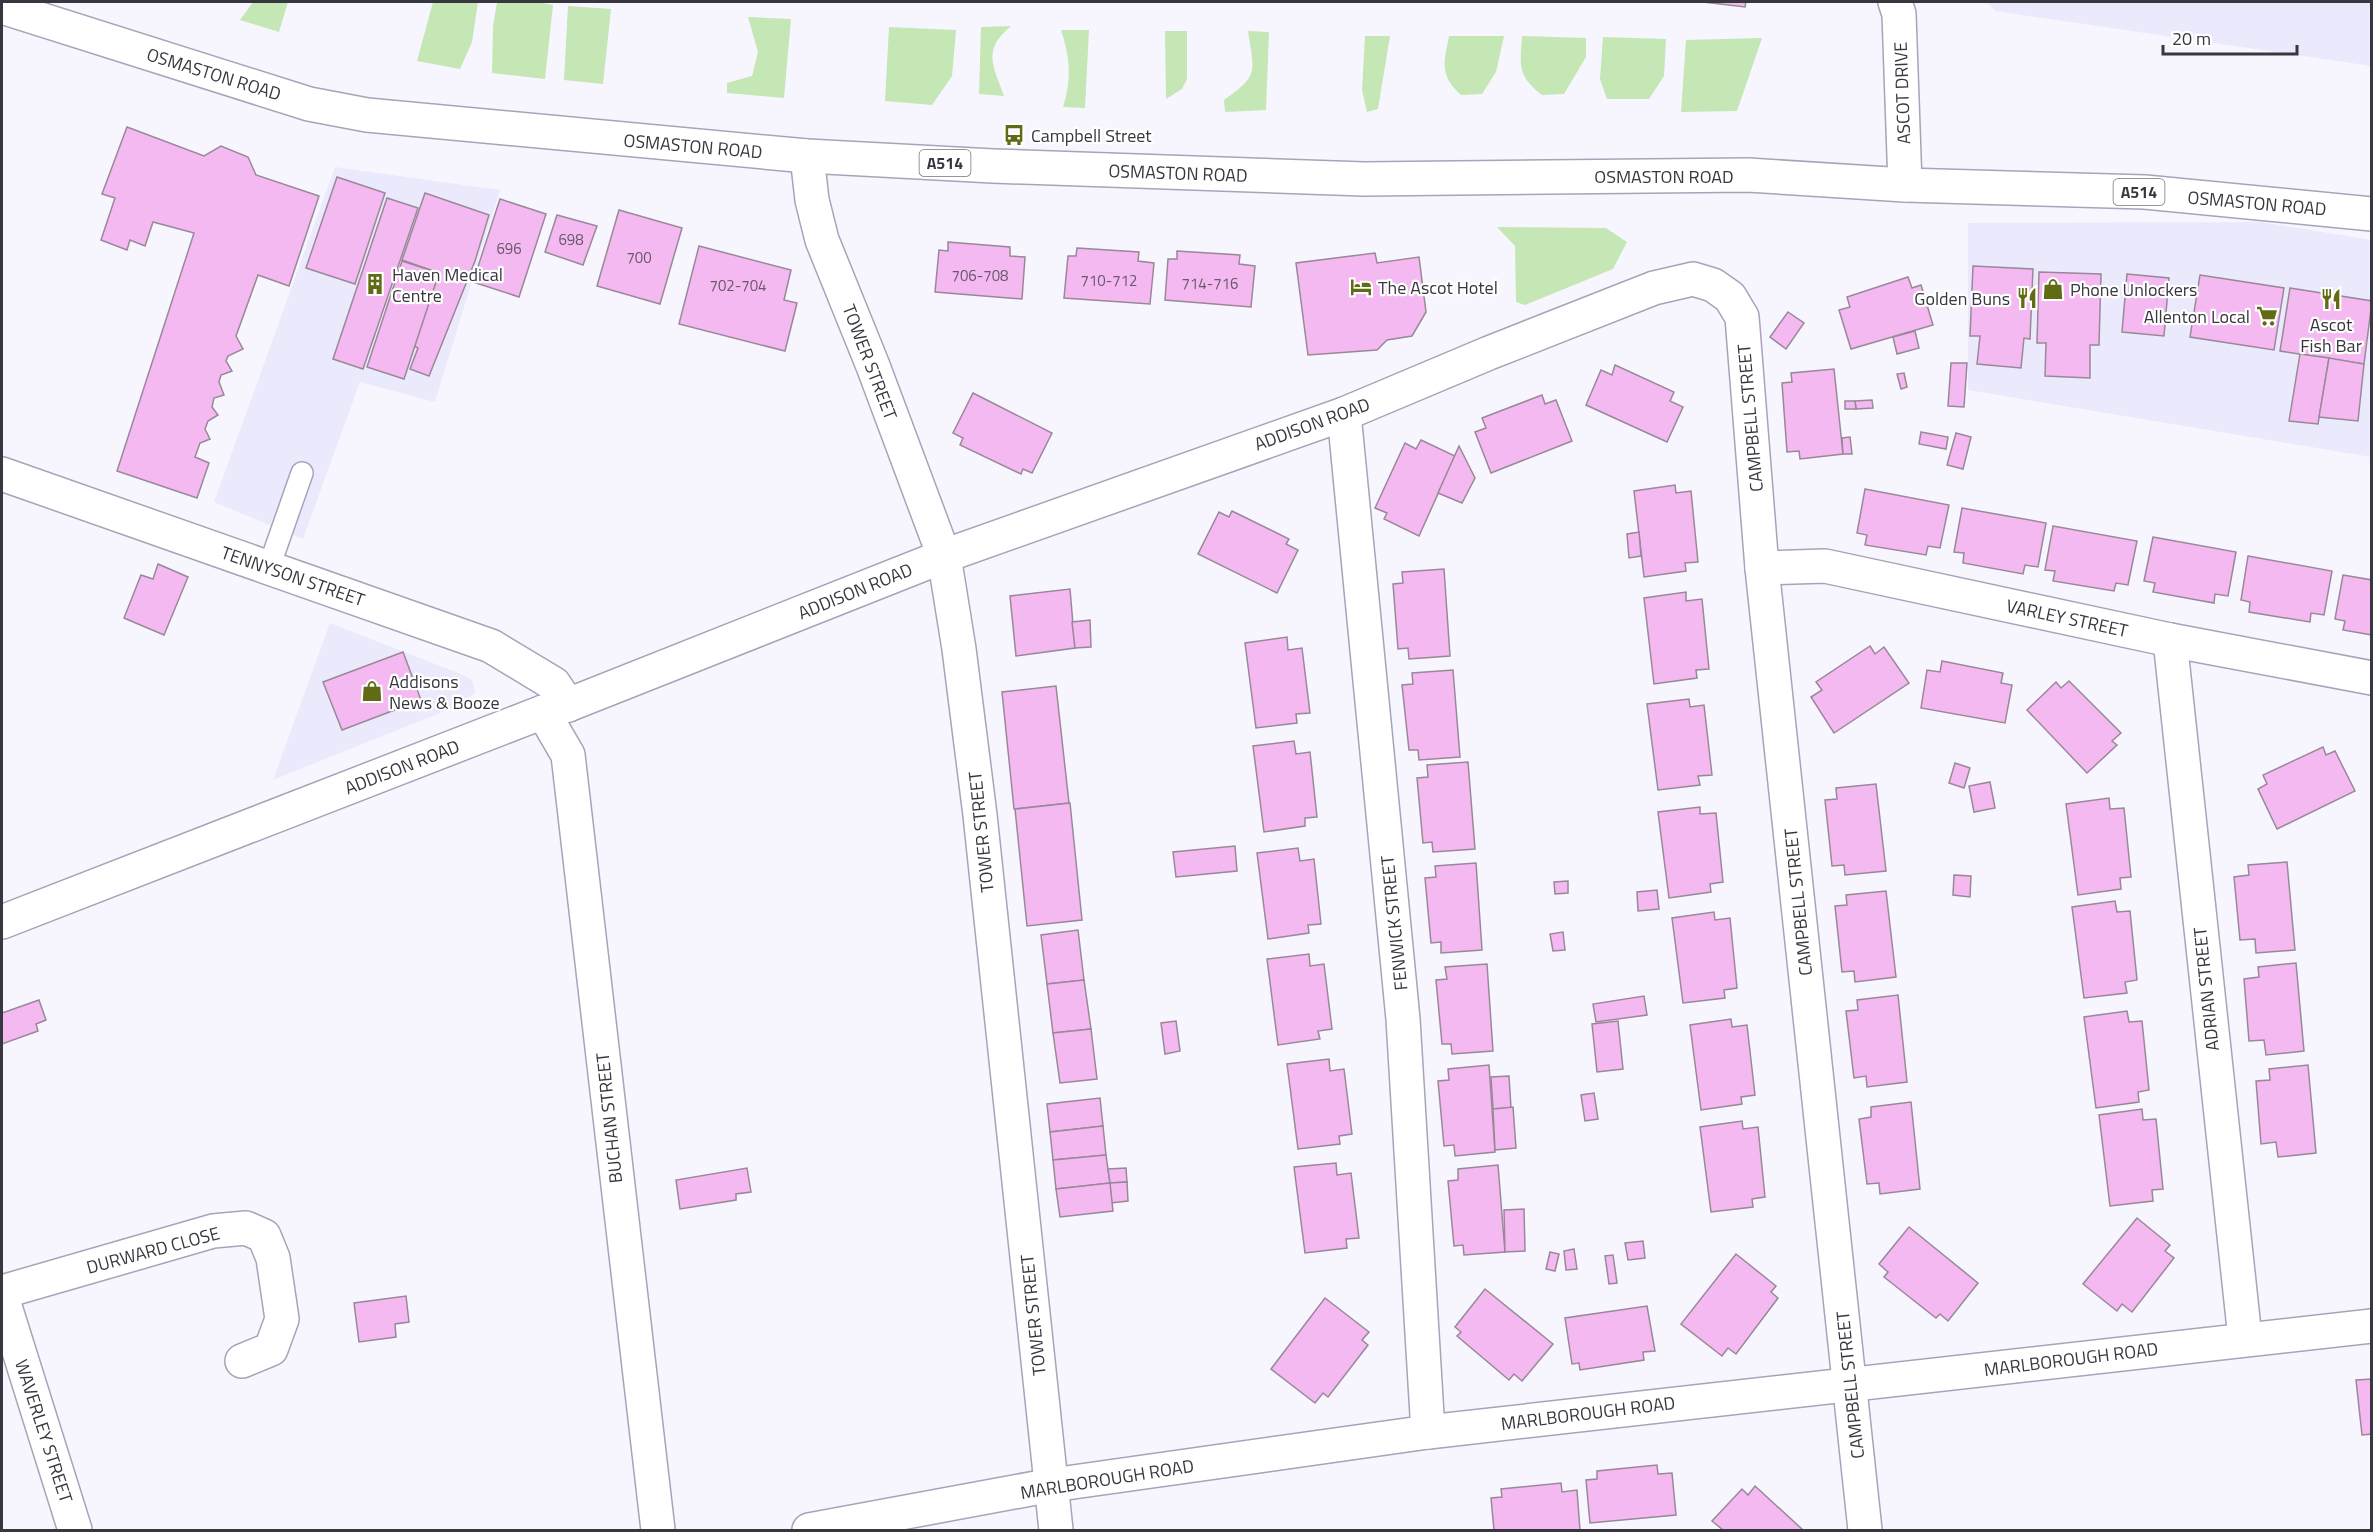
<svg xmlns="http://www.w3.org/2000/svg" width="2373" height="1532" font-family="'Titillium Web',sans-serif">
	<style>
		.built { fill: #ebeafc }
		.green { fill: #c5e6b5 }
		.building { fill: #f5b9f1; stroke: #998898; stroke-width: 1.5 }
		.lines { fill: none; stroke-linecap: round; stroke-linejoin: round }
		.service-casing { stroke: #a6a4b9; stroke-width: 24 }
		.minor-casing { stroke: #a6a4b9; stroke-width: 36 }
		.tertiary-casing { stroke: #a6a4b9; stroke-width: 36 }
		.primary-casing { stroke: #a6a4b9; stroke-width: 36 }
		.service { stroke: #fff; stroke-width: 21 }
		.minor { stroke: #fff; stroke-width: 33 }
		.tertiary { stroke: #fff; stroke-width: 33 }
		.primary { stroke: #fff; stroke-width: 33 }
		.labels { text-anchor: middle; dominant-baseline: central; stroke-width: 4.5; stroke-linejoin: round; paint-order: stroke }
		.number-label { font-size: 15px; fill: #67586c }
		.shield { fill: #fff; stroke: #747379; stroke-width: 1.5 }
		.shield-label { font-size: 16px; font-weight: bold; fill: #38373f }
		.street-label { font-size: 18px; fill: #38373f; stroke: #fff }
		.poi-label { font-size: 18px; fill: #38373f; stroke: #fff; text-anchor: start }
	</style>
	<rect width="100%" height="100%" fill="#f7f6ff"/>
	<g class="built">
		<polygon points="1987,2 2371,2 2371,66 1995,11"/>
		<polygon points="335,167 500,190 435,402 360,382 303,539 214,502"/>
		<polygon points="2261,222 2371,240 2371,457 1968,390 1968,223"/>
		<polygon points="330,623 461,674 472,680 475,692 465,703 273,780"/>
	</g>
	<g class="green">
		<polygon points="253,2 288,2 279,32 240,20"/>
		<polygon points="433,2 478,2 472,42 460,69 417,61"/>
		<polygon points="497,2 538,2 553,5 545,79 492,73 493,26"/>
		<polygon points="568,6 611,9 603,84 564,80"/>
		<polygon points="748,17 791,19 784,98 727,93 727,83 752,76 758,52"/>
		<path d="M1011,26C982,50 993,65 1004,96L979,94L981,27Z"/>
		<polygon points="889,27 956,30 952,76 932,105 885,101"/>
		<path d="M1061,30H1089L1085,108L1063,107C1072,80 1070,56 1061,30Z"/>
		<polygon points="1165,31 1187,31 1187,79 1182,89 1166,99"/>
		<path d="M1248,31L1269,32L1266,110L1225,112L1224,100C1260,75 1254,72 1248,31Z"/>
		<polygon points="1365,36 1390,36 1378,109 1367,112 1362,90"/>
		<path d="M1449,36H1504L1496,72L1482,94L1461,95C1439,75 1444,62 1449,36Z"/>
		<path d="M1522,36L1586,38V57L1564,94L1542,95C1517,75 1520,66 1522,36Z"/>
		<polygon points="1603,37 1666,39 1664,76 1649,99 1607,99 1600,79"/>
		<polygon points="1762,38 1737,111 1681,112 1686,40"/>
		<polygon points="1497,227 1606,228 1627,242 1613,269 1525,305 1516,302 1515,246"/>
	</g>
	<g class="building">
		<polygon points="1703,2 1746,2 1745,7"/>
		<polygon points="127,127 204,156 221,146 248,157 256,175 319,196 289,286 258,275 236,336 243,349 228,356 226,361 232,371 221,375 219,382 224,395 214,398 212,407 218,415 208,421 205,429 210,439 200,443 195,457 209,463 197,498 117,471 194,233 153,222 145,246 130,240 127,250 101,240 115,198 102,194"/>
		<polygon points="337,177 385,193 355,284 306,268"/>
		<polygon points="425,193 489,215 475,261 429,376 410,369 418,348 414,346 439,273 402,260"/>
		<polygon points="387,198 418,208 363,369 333,359"/>
		<polygon points="500,199 546,214 519,297 473,282"/>
		<polygon points="619,210 682,228 660,304 597,286"/>
		<polygon points="557,215 597,226 583,265 545,252"/>
		<polygon points="948,242 1010,247 1010,256 1025,257 1022,299 935,292 939,250 948,251"/>
		<polygon points="699,246 791,270 784,300 797,303 785,351 679,324"/>
		<polygon points="1077,248 1139,252 1138,261 1154,263 1150,304 1064,298 1068,256 1076,256"/>
		<polygon points="1177,251 1240,255 1239,264 1255,266 1251,307 1165,300 1168,259 1177,259"/>
		<polygon points="1375,253 1377,263 1419,257 1426,312 1412,336 1387,340 1377,350 1308,355 1296,263"/>
		<polygon points="402,261 439,273 404,379 367,367"/>
		<polygon points="1973,266 2033,269 2030,339 2024,338 2021,368 1977,364 1980,336 1970,336"/>
		<polygon points="2039,272 2101,274 2099,345 2090,345 2090,378 2045,376 2046,343 2037,343"/>
		<polygon points="2127,274 2169,278 2164,336 2122,332"/>
		<polygon points="2200,275 2284,288 2274,350 2190,337"/>
		<polygon points="1908,277 1912,288 1921,285 1933,325 1851,349 1839,310 1850,307 1847,297"/>
		<polygon points="2290,288 2372,301 2364,364 2280,351"/>
		<polygon points="1788,312 1804,323 1786,349 1770,337"/>
		<polygon points="1915,331 1919,348 1897,354 1893,337"/>
		<polygon points="2300,354 2329,358 2318,424 2289,421"/>
		<polygon points="2329,358 2364,364 2358,421 2319,417"/>
		<polygon points="1951,363 1967,363 1964,407 1948,406"/>
		<polygon points="1615,365 1674,392 1670,401 1683,407 1667,442 1586,405 1601,370 1612,375"/>
		<polygon points="1834,369 1843,454 1800,459 1799,451 1787,452 1782,383 1792,382 1791,373"/>
		<polygon points="1904,373 1907,387 1901,389 1897,374"/>
		<polygon points="973,393 1052,433 1032,473 1023,469 1021,474 960,445 963,438 953,433"/>
		<polygon points="1542,395 1545,404 1556,400 1572,441 1491,473 1475,432 1486,428 1482,418"/>
		<polygon points="1872,400 1873,408 1856,409 1855,401"/>
		<polygon points="1845,401 1855,401 1856,409 1845,409"/>
		<polygon points="1921,432 1948,437 1946,449 1919,444"/>
		<polygon points="1956,433 1971,437 1963,469 1947,465"/>
		<polygon points="1850,437 1852,454 1843,454 1842,438"/>
		<polygon points="1421,440 1455,456 1419,536 1384,519 1387,513 1375,508 1405,443 1416,449"/>
		<polygon points="1459,446 1475,478 1462,503 1438,493"/>
		<polygon points="1675,485 1676,493 1691,491 1698,562 1685,563 1686,571 1644,577 1634,491"/>
		<polygon points="1865,489 1949,505 1940,548 1928,546 1926,555 1865,545 1867,535 1857,533"/>
		<polygon points="1962,508 2046,523 2038,567 2025,565 2023,574 1963,563 1964,553 1954,552"/>
		<polygon points="1232,511 1289,539 1286,544 1298,550 1277,593 1198,554 1219,512 1229,517"/>
		<polygon points="2053,526 2137,541 2128,585 2116,583 2114,591 2053,581 2055,571 2045,570"/>
		<polygon points="1639,532 1641,556 1629,558 1627,534"/>
		<polygon points="2153,537 2236,552 2228,596 2215,594 2214,603 2153,592 2155,583 2144,581"/>
		<polygon points="2248,556 2332,571 2324,615 2311,613 2310,622 2249,612 2250,602 2241,600"/>
		<polygon points="158,564 188,577 164,635 124,618 141,575 153,579"/>
		<polygon points="1444,569 1450,656 1409,659 1408,648 1398,649 1393,584 1403,583 1402,572"/>
		<polygon points="2343,575 2372,580 2372,635 2343,630 2345,621 2335,619"/>
		<polygon points="1070,589 1075,648 1016,656 1010,596"/>
		<polygon points="1686,592 1686,601 1702,599 1709,669 1696,670 1697,678 1654,684 1644,598"/>
		<polygon points="1090,620 1091,647 1075,648 1072,622"/>
		<polygon points="1287,637 1288,650 1302,648 1310,713 1296,714 1297,723 1256,728 1245,643"/>
		<polygon points="1870,646 1875,654 1884,647 1909,683 1834,733 1811,697 1822,690 1816,682"/>
		<polygon points="403,652 421,700 342,730 323,682"/>
		<polygon points="1942,661 2003,673 2001,683 2012,685 2005,723 1921,708 1927,670 1940,672"/>
		<polygon points="1453,670 1460,757 1419,760 1418,750 1409,750 1402,685 1413,684 1412,673"/>
		<polygon points="2069,681 2121,733 2112,741 2117,745 2087,773 2027,710 2056,682 2061,688"/>
		<polygon points="1056,686 1069,803 1014,809 1002,692"/>
		<polygon points="1689,699 1690,707 1704,705 1712,775 1698,776 1700,785 1658,790 1647,704"/>
		<polygon points="1294,741 1296,754 1310,752 1317,817 1305,818 1305,826 1264,832 1253,746"/>
		<polygon points="2323,747 2326,755 2335,751 2355,791 2277,829 2258,789 2267,784 2263,775"/>
		<polygon points="1468,762 1475,849 1433,852 1432,842 1423,843 1417,778 1428,777 1427,765"/>
		<polygon points="1955,763 1970,768 1964,788 1949,783"/>
		<polygon points="1990,782 1995,808 1974,812 1969,786"/>
		<polygon points="1876,784 1886,871 1845,875 1844,865 1832,866 1825,800 1837,799 1836,788"/>
		<polygon points="2109,798 2110,809 2124,808 2131,877 2120,878 2121,889 2078,895 2066,804"/>
		<polygon points="1070,803 1082,920 1027,926 1015,809"/>
		<polygon points="1700,807 1700,814 1716,813 1723,882 1710,884 1711,892 1669,898 1658,812"/>
		<polygon points="1235,846 1237,871 1176,877 1173,852"/>
		<polygon points="1298,848 1300,861 1314,859 1321,924 1308,925 1309,933 1268,939 1257,853"/>
		<polygon points="2287,862 2295,950 2256,953 2255,939 2240,940 2234,877 2249,875 2248,865"/>
		<polygon points="1476,863 1482,950 1441,953 1441,942 1431,943 1425,878 1436,877 1435,866"/>
		<polygon points="1954,875 1971,876 1970,897 1953,895"/>
		<polygon points="1568,881 1568,893 1555,894 1554,882"/>
		<polygon points="1657,890 1659,909 1638,911 1637,892"/>
		<polygon points="1886,891 1896,977 1855,982 1854,971 1842,972 1835,906 1847,905 1846,895"/>
		<polygon points="2115,901 2117,912 2130,911 2137,980 2125,982 2127,993 2084,998 2072,907"/>
		<polygon points="1714,912 1715,920 1730,918 1737,988 1724,990 1725,998 1683,1003 1672,918"/>
		<polygon points="1078,930 1084,980 1047,984 1041,935"/>
		<polygon points="1563,932 1565,950 1553,951 1550,934"/>
		<polygon points="1309,954 1310,966 1324,964 1332,1029 1318,1031 1320,1039 1278,1045 1267,959"/>
		<polygon points="2296,963 2304,1051 2266,1055 2264,1040 2249,1041 2244,979 2259,977 2258,967"/>
		<polygon points="1487,964 1493,1051 1452,1054 1451,1044 1442,1044 1436,980 1447,979 1445,967"/>
		<polygon points="1084,980 1091,1029 1053,1033 1047,984"/>
		<polygon points="1898,995 1907,1082 1867,1087 1866,1076 1854,1078 1846,1011 1858,1010 1857,1000"/>
		<polygon points="1644,996 1647,1015 1596,1022 1593,1004"/>
		<polygon points="39,1000 46,1020 36,1024 38,1031 2,1044 2,1013"/>
		<polygon points="2127,1011 2129,1022 2142,1021 2149,1090 2138,1092 2139,1102 2096,1108 2084,1017"/>
		<polygon points="1731,1019 1732,1027 1747,1025 1755,1095 1741,1097 1742,1104 1701,1110 1690,1025"/>
		<polygon points="1176,1021 1180,1051 1165,1054 1161,1023"/>
		<polygon points="1618,1021 1623,1069 1597,1072 1592,1024"/>
		<polygon points="1091,1029 1097,1079 1060,1083 1053,1033"/>
		<polygon points="1329,1059 1330,1071 1344,1069 1352,1134 1339,1136 1340,1144 1298,1149 1287,1064"/>
		<polygon points="1489,1065 1495,1152 1455,1156 1454,1145 1444,1146 1438,1081 1449,1080 1448,1069"/>
		<polygon points="2308,1065 2316,1153 2278,1157 2276,1142 2261,1144 2256,1081 2270,1080 2269,1069"/>
		<polygon points="1509,1076 1511,1108 1493,1109 1491,1077"/>
		<polygon points="1594,1093 1598,1119 1585,1121 1581,1095"/>
		<polygon points="1100,1098 1103,1126 1050,1132 1047,1104"/>
		<polygon points="1911,1102 1920,1189 1880,1194 1879,1183 1867,1184 1859,1119 1871,1117 1871,1107"/>
		<polygon points="1513,1107 1516,1148 1495,1150 1493,1109"/>
		<polygon points="2142,1109 2143,1120 2156,1119 2163,1189 2152,1190 2153,1201 2110,1206 2099,1115"/>
		<polygon points="1742,1121 1743,1129 1758,1127 1765,1197 1752,1199 1753,1207 1711,1212 1700,1127"/>
		<polygon points="1103,1126 1106,1155 1053,1160 1050,1132"/>
		<polygon points="1106,1155 1110,1183 1056,1189 1053,1160"/>
		<polygon points="1336,1163 1337,1175 1351,1173 1359,1238 1346,1239 1347,1248 1305,1253 1294,1167"/>
		<polygon points="1498,1165 1505,1252 1464,1255 1463,1245 1454,1246 1448,1181 1458,1180 1458,1169"/>
		<polygon points="747,1168 751,1192 736,1194 736,1200 680,1209 676,1180"/>
		<polygon points="1126,1168 1127,1182 1110,1183 1108,1169"/>
		<polygon points="1127,1182 1128,1201 1111,1203 1110,1183"/>
		<polygon points="1110,1183 1113,1211 1060,1217 1056,1189"/>
		<polygon points="1524,1209 1525,1251 1505,1252 1504,1210"/>
		<polygon points="2137,1218 2170,1245 2165,1251 2174,1258 2132,1312 2122,1304 2117,1311 2083,1284"/>
		<polygon points="1909,1227 1978,1283 1948,1321 1940,1314 1936,1318 1884,1277 1888,1272 1879,1264"/>
		<polygon points="1643,1241 1645,1258 1628,1260 1625,1243"/>
		<polygon points="1574,1249 1577,1269 1566,1270 1564,1251"/>
		<polygon points="1550,1252 1559,1254 1555,1271 1546,1269"/>
		<polygon points="1736,1254 1776,1286 1771,1292 1778,1298 1736,1354 1728,1348 1722,1356 1681,1324"/>
		<polygon points="1613,1255 1617,1283 1609,1284 1605,1256"/>
		<polygon points="1485,1289 1553,1344 1522,1381 1514,1374 1509,1380 1457,1336 1461,1332 1455,1327"/>
		<polygon points="406,1296 409,1322 395,1324 396,1337 359,1342 354,1303"/>
		<polygon points="1325,1298 1369,1332 1362,1340 1368,1345 1328,1397 1323,1393 1315,1403 1271,1369"/>
		<polygon points="1647,1306 1655,1351 1643,1352 1644,1360 1580,1370 1579,1363 1572,1364 1565,1318"/>
		<polygon points="2372,1379 2372,1434 2362,1435 2356,1380"/>
		<polygon points="1657,1465 1658,1474 1672,1473 1676,1515 1590,1523 1586,1480 1597,1479 1597,1471"/>
		<polygon points="1561,1483 1562,1492 1577,1490 1580,1530 1494,1530 1491,1498 1502,1497 1501,1489"/>
		<polygon points="1755,1486 1803,1530 1723,1530 1712,1521 1742,1489 1748,1495"/>
	</g>
	<g class="lines">
		<defs>
			<polyline id="service" points="269,567 302,473"/>
			<g id="minor">
				<polyline points="807,156 812,200 822,240 873,366 944,556 959,649 980,815 1056,1530"/>
				<polyline points="1344,414 1403,1019 1428,1432"/>
				<polyline points="2,474 491,646 554,684 568,705"/>
				<polyline points="1762,568 1825,566 2170,640 2372,678"/>
				<polyline points="2170,640 2245,1338"/>
				<polyline points="543,712 568,755 658,1530"/>
				<polyline points="2,922 543,712 568,705 944,556 1344,414 1489,353 1654,288 1693,279 1713,285 1730,297 1742,317 1762,568 1865,1530"/>
				<polyline points="2,1292 213,1231 246,1228 264,1236 273,1258 282,1319 271,1349 242,1361"/>
				<polyline points="2,1297 75,1530"/>
				<polyline points="809,1530 1052,1485 1428,1432 2372,1326"/>
			</g>
			<polyline id="tertiary" points="1895,2 1899,14 1905,185"/>
			<polyline id="primary" points="2,7 309,104 367,115 807,156 993,166 1364,179 1748,175 1905,185 2145,192 2372,214"/>
		</defs>
		<use href="#service" class="service-casing"/>
		<use href="#minor" class="minor-casing"/>
		<use href="#tertiary" class="tertiary-casing"/>
		<use href="#primary" class="primary-casing"/>
		<use href="#service" class="service"/>
		<use href="#minor" class="minor"/>
		<use href="#tertiary" class="tertiary"/>
		<use href="#primary" class="primary"/>
	</g>
	<defs>
		<symbol id="bus-bare" viewBox="-9 -9 18 18"><path d="M-5-6H5V4H4V6H2V4H-2V6H-4V4H-5ZM-3.5-4V0h7V-4ZM-3.5 1.2v1.5H-2V1.2ZM2 1.2v1.5H3.5V1.2Z" fill="#606b13" stroke="#fff" stroke-width="2.5" paint-order="stroke"/></symbol>
		<symbol id="building-bare" viewBox="-9 -9 18 18"><path d="M-4-6H4V6H1V3H-1V6H-4ZM-2.5-4.3h1.7v1.8h-1.7ZM.8-4.3h1.7v1.8H.8ZM-2.5-1h1.7V.8h-1.7ZM.8-1h1.7V.8H.8Z" fill="#606b13" stroke="#fff" stroke-width="2.5" paint-order="stroke"/></symbol>
		<symbol id="hotel-bare" viewBox="-9 -9 18 18"><path d="M-6-4.5h1.5V1H6V5H4.5V3h-9V5H-6ZM-4 0a1.8 1.8 0 1 1 3.6 0ZM.5 0V-2.5h3Q6-2.5 6 0Z" fill="#606b13" stroke="#fff" stroke-width="2.5" paint-order="stroke"/></symbol>
		<symbol id="shop-bare" viewBox="-9 -9 18 18"><path d="M-5-2.5h2.3a2.7 3.5 0 0 1 5.4 0H5L5.5 6h-11ZM-1.5-2.5h3a1.5 2.3 0 0 0-3 0Z" fill="#606b13" stroke="#fff" stroke-width="2.5" paint-order="stroke"/></symbol>
		<symbol id="restaurant-bare" viewBox="-9 -9 18 18"><path d="M-5-6h1v4h1v-4h1v4h1v-4h1v5L-1.5 .5V6h-2V.5L-5-1ZM5-6V6H3V1.5H1.5Q1.5-4 5-6Z" fill="#606b13" stroke="#fff" stroke-width="2.5" paint-order="stroke"/></symbol>
		<symbol id="supermarket-bare" viewBox="-9 -9 18 18"><path d="M-6-5.5h2.5l.6 2H6L4.5 2H-2.5L-4.4-4H-6ZM-1.5 3.2a1.3 1.3 0 1 0 .1 0ZM3 3.2a1.3 1.3 0 1 0 .1 0Z" fill="#606b13" stroke="#fff" stroke-width="2.5" paint-order="stroke"/></symbol>
	</defs>
	<g fill-rule="evenodd">
		<use href="#bus-bare" x="999" y="120" width="30" height="30"/>
		<use href="#building-bare" x="360" y="269" width="30" height="30"/>
		<use href="#hotel-bare" x="1346" y="272" width="30" height="30"/>
		<use href="#shop-bare" x="2038" y="274" width="30" height="30"/>
		<use href="#restaurant-bare" x="2012" y="283" width="30" height="30"/>
		<use href="#restaurant-bare" x="2316" y="284" width="30" height="30"/>
		<use href="#supermarket-bare" x="2252" y="301" width="30" height="30"/>
		<use href="#shop-bare" x="357" y="676" width="30" height="30"/>
	</g>
	<g class="labels">
		<g class="number-label">
			<text x="571" y="239">698</text>
			<text x="509" y="248">696</text>
			<text x="639" y="257">700</text>
			<text x="980" y="275">706-708</text>
			<text x="1109" y="280">710-712</text>
			<text x="1210" y="283">714-716</text>
			<text x="738" y="285">702-704</text>
		</g>
		<g class="shield">
			<rect x="919.5" y="150" width="51" height="26" rx="4.5"/>
			<rect x="2113.5" y="179" width="51" height="26" rx="4.5"/>
		</g>
		<g class="shield-label">
			<text x="945" y="163">A514</text>
			<text x="2139" y="192">A514</text>
		</g>
		<g class="street-label">
			<text transform="translate(214 74) rotate(17)">OSMASTON ROAD</text>
			<text transform="translate(1902 93) rotate(-92)">ASCOT DRIVE</text>
			<text transform="translate(693 146) rotate(5)">OSMASTON ROAD</text>
			<text transform="translate(1178 173) rotate(2)">OSMASTON ROAD</text>
			<text x="1664" y="176">OSMASTON ROAD</text>
			<text transform="translate(2257 203) rotate(5)">OSMASTON ROAD</text>
			<text transform="translate(870 362) rotate(69)">TOWER STREET</text>
			<text transform="translate(1750 418) rotate(-95)">CAMPBELL STREET</text>
			<text transform="translate(1312 424) rotate(-20)">ADDISON ROAD</text>
			<text transform="translate(293 576) rotate(19)">TENNYSON STREET</text>
			<text transform="translate(855 591) rotate(-22)">ADDISON ROAD</text>
			<text transform="translate(2067 618) rotate(12)">VARLEY STREET</text>
			<text transform="translate(402 767) rotate(-21)">ADDISON ROAD</text>
			<text transform="translate(981 832) rotate(-96)">TOWER STREET</text>
			<text transform="translate(1798 902) rotate(-96)">CAMPBELL STREET</text>
			<text transform="translate(1394 923) rotate(-96)">FENWICK STREET</text>
			<text transform="translate(2206 989) rotate(-96)">ADRIAN STREET</text>
			<text transform="translate(609 1118) rotate(-96)">BUCHAN STREET</text>
			<text transform="translate(153 1250) rotate(-15)">DURWARD CLOSE</text>
			<text transform="translate(1033 1315) rotate(-96)">TOWER STREET</text>
			<text transform="translate(2071 1359) rotate(-7)">MARLBOROUGH ROAD</text>
			<text transform="translate(1850 1385) rotate(-96)">CAMPBELL STREET</text>
			<text transform="translate(1588 1413) rotate(-7)">MARLBOROUGH ROAD</text>
			<text transform="translate(44 1431) rotate(72)">WAVERLEY STREET</text>
			<text transform="translate(1107 1479) rotate(-9)">MARLBOROUGH ROAD</text>
		</g>
		<g class="poi-label">
			<text x="1031" y="135">Campbell Street</text>
			<text x="392" y="274">Haven Medical<tspan x="392" dy="21">Centre</tspan></text>
			<text x="1378" y="287">The Ascot Hotel</text>
			<text x="2070" y="289">Phone Unlockers</text>
			<text x="2010" y="298" text-anchor="end">Golden Buns</text>
			<text x="2250" y="316" text-anchor="end">Allenton Local</text>
			<text x="2331" y="324" text-anchor="middle">Ascot<tspan x="2331" dy="21">Fish Bar</tspan></text>
			<text x="389" y="681">Addisons<tspan x="389" dy="21">News &amp; Booze</tspan></text>
		</g>
	</g>
	<rect width="2373" height="1532" fill="none" stroke="#38373f" stroke-width="6"/>
	<path d="M2163 45v9h134v-9" fill="none" stroke="#38373f" stroke-width="3"/>
	<text x="2172" y="45" font-size="18" fill="#38373f" stroke="#ffffff" stroke-width="4.5" paint-order="stroke">20 m</text>
</svg>
